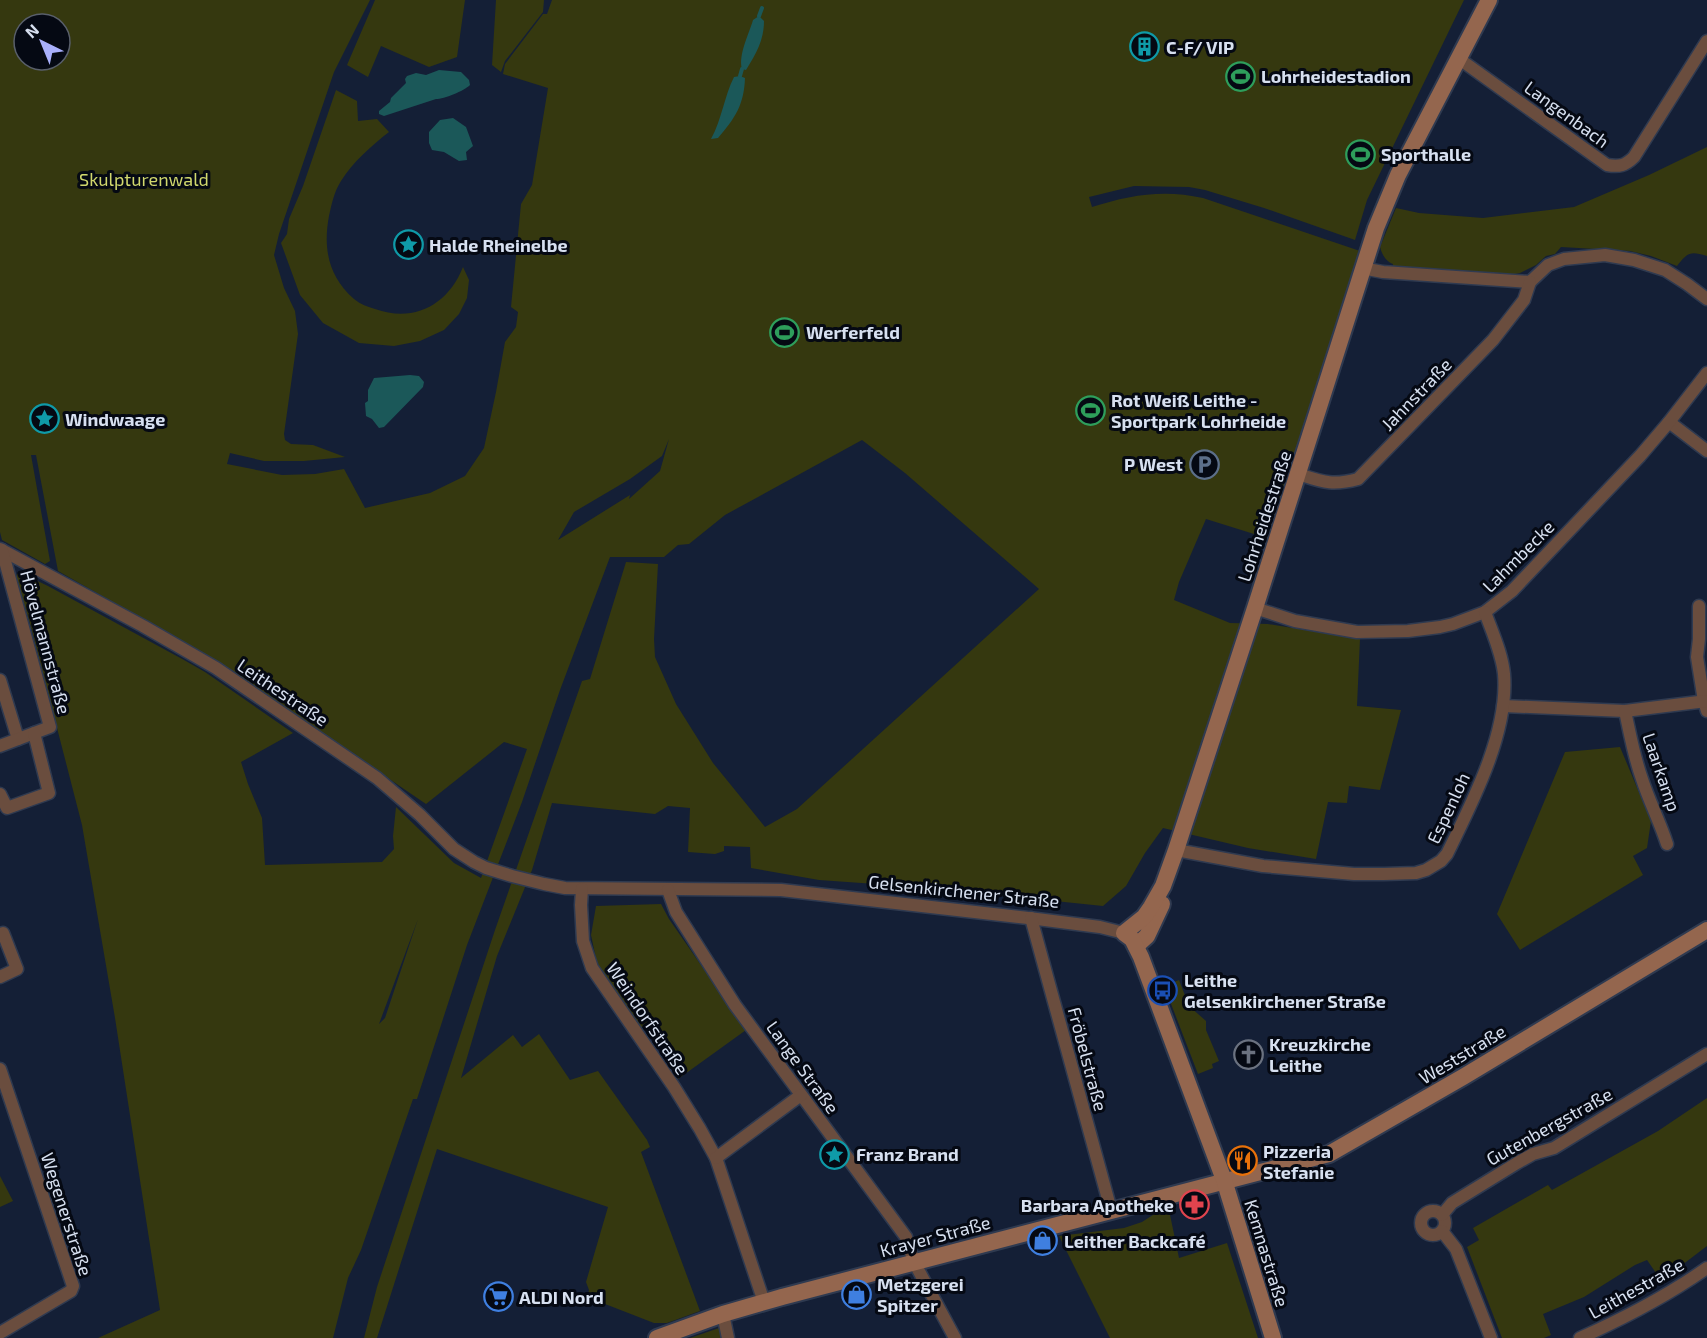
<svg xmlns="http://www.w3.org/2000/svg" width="1707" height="1338" font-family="'Exo 2',sans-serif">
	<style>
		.green { fill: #35380f; fill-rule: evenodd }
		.water { fill: #1b5859 }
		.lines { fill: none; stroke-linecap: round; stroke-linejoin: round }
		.stream { stroke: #1b5859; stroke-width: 4 }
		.street-casing { stroke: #2f3a50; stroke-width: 15 }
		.secondary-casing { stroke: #2f3a50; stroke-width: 20 }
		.street { stroke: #6a4d3e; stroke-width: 12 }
		.secondary { stroke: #94664e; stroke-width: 16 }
		.labels { text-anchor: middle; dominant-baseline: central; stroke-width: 6; stroke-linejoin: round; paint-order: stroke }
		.poi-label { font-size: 18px; font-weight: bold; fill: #d7e0f0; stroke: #050913; text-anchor: start }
		.street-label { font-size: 18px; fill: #d7e0f0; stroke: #050913 }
		.park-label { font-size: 18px; fill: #d1d86d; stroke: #050913 }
	</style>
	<rect width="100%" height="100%" fill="#141f36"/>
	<g class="green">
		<path d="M0,0H370L334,72L279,234L274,255L284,288L295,311L298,334L284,434L285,440L291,444L313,445L345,457L304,461H264L230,453L227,464L282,475L315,474L344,469L365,508L430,493L465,476L484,448L496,392L505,342L516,327L518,312L511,307L521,204L532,185L548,88L503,74L505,64L543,14H547L552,0H1464L1367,200L1355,240L1264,208L1205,190L1189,187L1134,186L1089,197L1092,207C1129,195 1164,189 1203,198L1360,251L1270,539L1206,519L1179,582L1174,600L1230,623L1268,624L1360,639L1357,706L1401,710L1380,790L1349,786L1347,803L1328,802L1316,859L1248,848L1163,828L1145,853L1126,886L1103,906L918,887L819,880L751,868L750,847L724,846V851L715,854L688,852L690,808L668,806L655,814L552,803L532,870L497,956L461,1078L513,1035L522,1047L539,1034L570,1080L598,1071L647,1140L650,1147L641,1152L700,1311L667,1323H654L587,1297L589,1290L586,1282L608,1207L437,1149L377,1338H364L377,1287L495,930L582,681L590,679L626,562L658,564L654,639L655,657L676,704L713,763L765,827L797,809L1039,589L905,473L862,440L725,515L689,544L678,545L664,557H610L560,690L522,802L467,945L417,1099H413L361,1250L348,1278L333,1338H98L160,1310L115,1018L82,825L31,627L16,577L17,574L21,573L48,586L184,660L205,672L293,733L241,762L248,784L262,818L265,865L382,862L394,849L393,836L396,807L454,863L481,878L527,749L504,742L426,804L241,678L194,648L58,571L36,455H31L50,561L45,564L2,540L0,532ZM24,24H60V60H24ZM669,439L660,471L629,499L630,495L558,540L574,512L630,479L662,456ZM418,919L385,1018L379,1024Z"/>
		<polygon points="375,0 465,0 457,57 429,67 381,46 368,77 347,65"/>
		<polygon points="496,0 544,0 543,12 505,61 501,72 492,65"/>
		<path d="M336,90L357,101L358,121L377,119L389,132C371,146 353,162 341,181C334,192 332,203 329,216C323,248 328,276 354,299C360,304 368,307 375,309C414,323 448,305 463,267L469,280L467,298L459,314L444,330L420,341L394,346L359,343L323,323L300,295L281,243L287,234L289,219L303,186Z"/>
		<path d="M1707,147V256C1690,251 1688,252 1677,266L1651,256L1630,251L1561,247L1555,254L1546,256L1536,265L1520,273L1510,275L1393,267V264C1385,261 1382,254 1380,247L1396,208L1419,213L1483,218L1574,207L1649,175Z"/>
		<polygon points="1620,747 1651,821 1647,848 1633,856 1643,875 1520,950 1497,914 1565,752"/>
		<polygon points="661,904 669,919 746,1030 678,1079 662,1052 668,1047 653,1024 639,1028 597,963 591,935 596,906"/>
		<polygon points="1171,980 1172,983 1179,980 1189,1006 1206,1021 1206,1030 1219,1061 1212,1064 1213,1068 1198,1074 1163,983"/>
		<polygon points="1707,1098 1707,1246 1665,1278 1656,1273 1647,1260 1635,1265 1584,1297 1543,1314 1551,1335 1544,1338 1502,1338 1467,1247 1479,1240 1473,1228 1548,1185 1552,1190 1658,1131"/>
		<polygon points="0,1176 13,1201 0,1207"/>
		<polygon points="1169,1210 1179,1258 1227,1243 1258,1338 1110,1338 1059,1236 1124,1228 1142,1222 1156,1213"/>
		<polygon points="719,1328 721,1338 690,1338"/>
	</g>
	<g class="water">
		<path d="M759,16L764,21C764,40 756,54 746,70L742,69C738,55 749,34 753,20Z"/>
		<path d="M439,70L461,72L469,80L470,85C464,91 444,99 436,99L384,116L379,114V111L390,102L391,98L406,83L405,79L407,76L416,73L426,75Z"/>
		<path d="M740,76L745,78C744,105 735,118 718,138L711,139C722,119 724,97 734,77Z"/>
		<polygon points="453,118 466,127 473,146 466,152 467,160 459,161 444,152 432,150 429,143 429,132 440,120"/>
		<polygon points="410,375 419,376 424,382 423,387 384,427 379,428 372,419 366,416 365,403 368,401 368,390 374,378"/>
	</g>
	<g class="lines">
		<g class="stream">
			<polyline points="759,16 762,8"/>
			<polyline points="740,76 742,69"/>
		</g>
		<defs>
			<g id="street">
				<path d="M1458,58L1607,165C1619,167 1625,166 1634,157L1707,41"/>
				<polyline points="1362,268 1383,272 1530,282 1548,265 1564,259 1605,255 1634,260 1665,270 1687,284 1707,299"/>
				<polyline points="1669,422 1707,451"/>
				<path d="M1298,474C1323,482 1332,486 1358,479L1493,340L1524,300L1530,282"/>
				<polyline points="0,549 143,626 216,668 377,778 420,815 454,849 474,862 486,868 512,876 544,884 565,888 781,890 1037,919 1100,927 1124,933"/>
				<polyline points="1699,606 1699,639 1697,657 1704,701 1707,711"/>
				<polyline points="1255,608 1295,621 1357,632 1408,631 1440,627 1453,624 1485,612 1512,591 1640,456 1669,422 1707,373"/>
				<polyline points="0,680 18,739"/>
				<polyline points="1503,706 1625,711 1707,701"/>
				<path d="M1625,711C1630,734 1634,757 1642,779C1649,801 1660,822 1667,844"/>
				<polyline points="0,746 50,727 2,550"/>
				<polyline points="0,794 7,808 49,793 34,733"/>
				<path d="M1176,850L1263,866L1354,874H1384L1416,873L1426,870L1441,861L1447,854C1472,803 1509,732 1504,674C1502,653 1492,632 1485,612"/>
				<polyline points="582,889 581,905 583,941 592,968 674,1087 700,1129 716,1158 764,1302"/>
				<polyline points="668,890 676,912 735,1005 906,1237 914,1262 955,1338"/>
				<polyline points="1031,918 1111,1210"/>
				<polyline points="0,977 17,969 3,933"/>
				<polyline points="0,1069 73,1286 71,1291 0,1333"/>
				<polyline points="716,1158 801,1095"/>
				<circle cx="1433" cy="1223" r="12"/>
				<polyline points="1442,1215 1452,1203 1517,1163 1533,1154 1554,1148 1707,1054"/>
				<polyline points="1442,1231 1456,1249 1491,1338"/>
				<polyline points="723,1314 728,1338"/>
				<path d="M1580,1338C1625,1318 1667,1296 1707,1268"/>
			</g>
			<g id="secondary">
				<polyline points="1136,946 1147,936 1162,904"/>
				<polyline points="657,1338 723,1314 782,1297 1329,1154 1463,1077 1707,930"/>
				<polyline points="1273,1338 1224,1180 1141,957 1132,939 1124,933 1144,917 1151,907 1163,886 1176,850 1255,608 1376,228 1398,175 1489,0"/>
			</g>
		</defs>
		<use href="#street" class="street-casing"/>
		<use href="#secondary" class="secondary-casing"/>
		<use href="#street" class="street"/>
		<use href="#secondary" class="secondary"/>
	</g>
	<defs>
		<symbol id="building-ring" viewBox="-11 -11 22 22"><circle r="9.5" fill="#050913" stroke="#0f9aa8" stroke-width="1.5"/><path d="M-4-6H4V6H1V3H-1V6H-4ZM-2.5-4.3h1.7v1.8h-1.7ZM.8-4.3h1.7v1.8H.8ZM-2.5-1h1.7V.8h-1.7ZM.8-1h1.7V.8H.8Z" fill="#0f9aa8"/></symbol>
		<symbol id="stadium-ring" viewBox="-11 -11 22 22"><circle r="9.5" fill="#050913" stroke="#2e9e5b" stroke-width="1.5"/><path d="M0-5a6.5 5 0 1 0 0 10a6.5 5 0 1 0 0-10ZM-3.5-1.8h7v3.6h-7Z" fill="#2e9e5b"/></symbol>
		<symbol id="sight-ring" viewBox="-11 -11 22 22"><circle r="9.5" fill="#050913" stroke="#0f9aa8" stroke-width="1.5"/><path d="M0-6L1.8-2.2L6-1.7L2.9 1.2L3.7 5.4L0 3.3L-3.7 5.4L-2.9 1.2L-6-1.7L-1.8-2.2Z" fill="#0f9aa8"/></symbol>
		<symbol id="parking-ring" viewBox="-11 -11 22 22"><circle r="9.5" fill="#050913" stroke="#5c6f8a" stroke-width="1.5"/><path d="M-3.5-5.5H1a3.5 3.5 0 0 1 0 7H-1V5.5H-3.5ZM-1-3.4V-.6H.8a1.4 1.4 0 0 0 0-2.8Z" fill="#5c6f8a"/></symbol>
		<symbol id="bus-ring" viewBox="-11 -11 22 22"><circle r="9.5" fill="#050913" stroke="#1a4fb4" stroke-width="1.5"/><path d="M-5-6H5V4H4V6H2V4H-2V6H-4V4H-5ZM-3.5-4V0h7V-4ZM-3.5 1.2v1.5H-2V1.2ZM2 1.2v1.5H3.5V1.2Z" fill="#1a4fb4"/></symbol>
		<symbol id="church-ring" viewBox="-11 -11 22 22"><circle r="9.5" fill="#050913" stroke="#6b7280" stroke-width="1.5"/><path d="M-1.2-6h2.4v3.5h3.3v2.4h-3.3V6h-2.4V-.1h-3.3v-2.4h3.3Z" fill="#6b7280"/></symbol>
		<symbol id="restaurant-ring" viewBox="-11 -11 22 22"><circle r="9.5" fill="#050913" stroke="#e8710a" stroke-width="1.5"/><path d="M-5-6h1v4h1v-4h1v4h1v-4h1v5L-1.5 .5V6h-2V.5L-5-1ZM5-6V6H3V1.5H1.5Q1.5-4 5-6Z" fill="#e8710a"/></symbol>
		<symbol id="pharmacy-ring" viewBox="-11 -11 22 22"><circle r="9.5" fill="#050913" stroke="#e0444e" stroke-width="1.5"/><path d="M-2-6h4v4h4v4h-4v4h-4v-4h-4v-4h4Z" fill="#e0444e"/></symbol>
		<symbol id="shop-ring" viewBox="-11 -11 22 22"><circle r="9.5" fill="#050913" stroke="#3f7fe0" stroke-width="1.5"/><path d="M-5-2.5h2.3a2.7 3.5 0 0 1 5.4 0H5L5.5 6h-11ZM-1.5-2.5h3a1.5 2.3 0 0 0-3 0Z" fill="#3f7fe0"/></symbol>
		<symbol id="supermarket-ring" viewBox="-11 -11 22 22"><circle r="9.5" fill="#050913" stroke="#3f7fe0" stroke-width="1.5"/><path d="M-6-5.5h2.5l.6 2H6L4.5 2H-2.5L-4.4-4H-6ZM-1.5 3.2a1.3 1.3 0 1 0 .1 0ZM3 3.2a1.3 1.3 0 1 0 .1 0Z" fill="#3f7fe0"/></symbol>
	</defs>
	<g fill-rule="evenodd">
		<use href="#building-ring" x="1128" y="30" width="33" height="33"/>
		<use href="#stadium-ring" x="1224" y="60" width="33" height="33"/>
		<use href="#stadium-ring" x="1344" y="138" width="33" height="33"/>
		<use href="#sight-ring" x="392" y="228" width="33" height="33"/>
		<use href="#stadium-ring" x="768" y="316" width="33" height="33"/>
		<use href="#stadium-ring" x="1074" y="394" width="33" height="33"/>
		<use href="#sight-ring" x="28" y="402" width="33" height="33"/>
		<use href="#parking-ring" x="1188" y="448" width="33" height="33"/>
		<use href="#bus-ring" x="1146" y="974" width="33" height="33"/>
		<use href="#church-ring" x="1232" y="1038" width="33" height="33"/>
		<use href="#sight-ring" x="818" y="1138" width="33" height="33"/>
		<use href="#restaurant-ring" x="1226" y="1144" width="33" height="33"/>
		<use href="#pharmacy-ring" x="1178" y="1188" width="33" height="33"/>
		<use href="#shop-ring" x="1026" y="1224" width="33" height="33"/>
		<use href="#shop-ring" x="840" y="1278" width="33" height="33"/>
		<use href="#supermarket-ring" x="482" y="1280" width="33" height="33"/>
	</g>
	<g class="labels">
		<g class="poi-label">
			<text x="1166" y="47">C-F/ VIP</text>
			<text x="1261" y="76">Lohrheidestadion</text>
			<text x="1381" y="154">Sporthalle</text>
			<text x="429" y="245">Halde Rheinelbe</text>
			<text x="806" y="332">Werferfeld</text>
			<text x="1111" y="400">Rot Weiß Leithe -<tspan x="1111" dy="21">Sportpark Lohrheide</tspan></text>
			<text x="65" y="419">Windwaage</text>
			<text x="1183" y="464" text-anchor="end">P West</text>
			<text x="1184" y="980">Leithe<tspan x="1184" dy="21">Gelsenkirchener Straße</tspan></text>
			<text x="1269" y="1044">Kreuzkirche<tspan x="1269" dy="21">Leithe</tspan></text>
			<text x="1263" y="1151">Pizzeria<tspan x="1263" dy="21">Stefanie</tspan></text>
			<text x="856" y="1154">Franz Brand</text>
			<text x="1174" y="1205" text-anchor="end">Barbara Apotheke</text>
			<text x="1064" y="1241">Leither Backcafé</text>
			<text x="877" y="1284">Metzgerei<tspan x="877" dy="21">Spitzer</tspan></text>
			<text x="519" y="1297">ALDI Nord</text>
		</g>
		<g class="street-label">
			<text transform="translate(1567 114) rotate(36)">Langenbach</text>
			<text transform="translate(1416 394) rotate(-46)">Jahnstraße</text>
			<text transform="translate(1264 516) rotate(-72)">Lohrheidestraße</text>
			<text transform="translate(1518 556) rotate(-45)">Lahmbecke</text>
			<text transform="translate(46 642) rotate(75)">Hövelmannstraße</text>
			<text transform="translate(283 692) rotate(34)">Leithestraße</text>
			<text transform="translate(1662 772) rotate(71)">Laarkamp</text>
			<text transform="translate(1448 808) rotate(-65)">Espenloh</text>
			<text transform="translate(964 891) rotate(6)">Gelsenkirchener Straße</text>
			<text transform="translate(648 1018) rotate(56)">Weindorfstraße</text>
			<text transform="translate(1462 1054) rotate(-31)">Weststraße</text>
			<text transform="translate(1088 1059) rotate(75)">Fröbelstraße</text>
			<text transform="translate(803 1067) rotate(54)">Lange Straße</text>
			<text transform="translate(1549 1126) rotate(-29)">Gutenbergstraße</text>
			<text transform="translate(67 1214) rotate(72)">Wegenerstraße</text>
			<text transform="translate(935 1236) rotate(-15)">Krayer Straße</text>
			<text transform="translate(1267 1253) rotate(73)">Kemnastraße</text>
			<text transform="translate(1636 1288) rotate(-29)">Leithestraße</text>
		</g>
		<g class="park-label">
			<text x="144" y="179">Skulpturenwald</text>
		</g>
	</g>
	<g transform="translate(42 42) rotate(317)"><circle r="28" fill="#050913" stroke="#595f6b" stroke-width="1.5"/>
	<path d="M0-4.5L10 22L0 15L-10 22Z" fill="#a9b0fc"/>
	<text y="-9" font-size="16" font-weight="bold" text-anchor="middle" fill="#d7e0f0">N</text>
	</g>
</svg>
